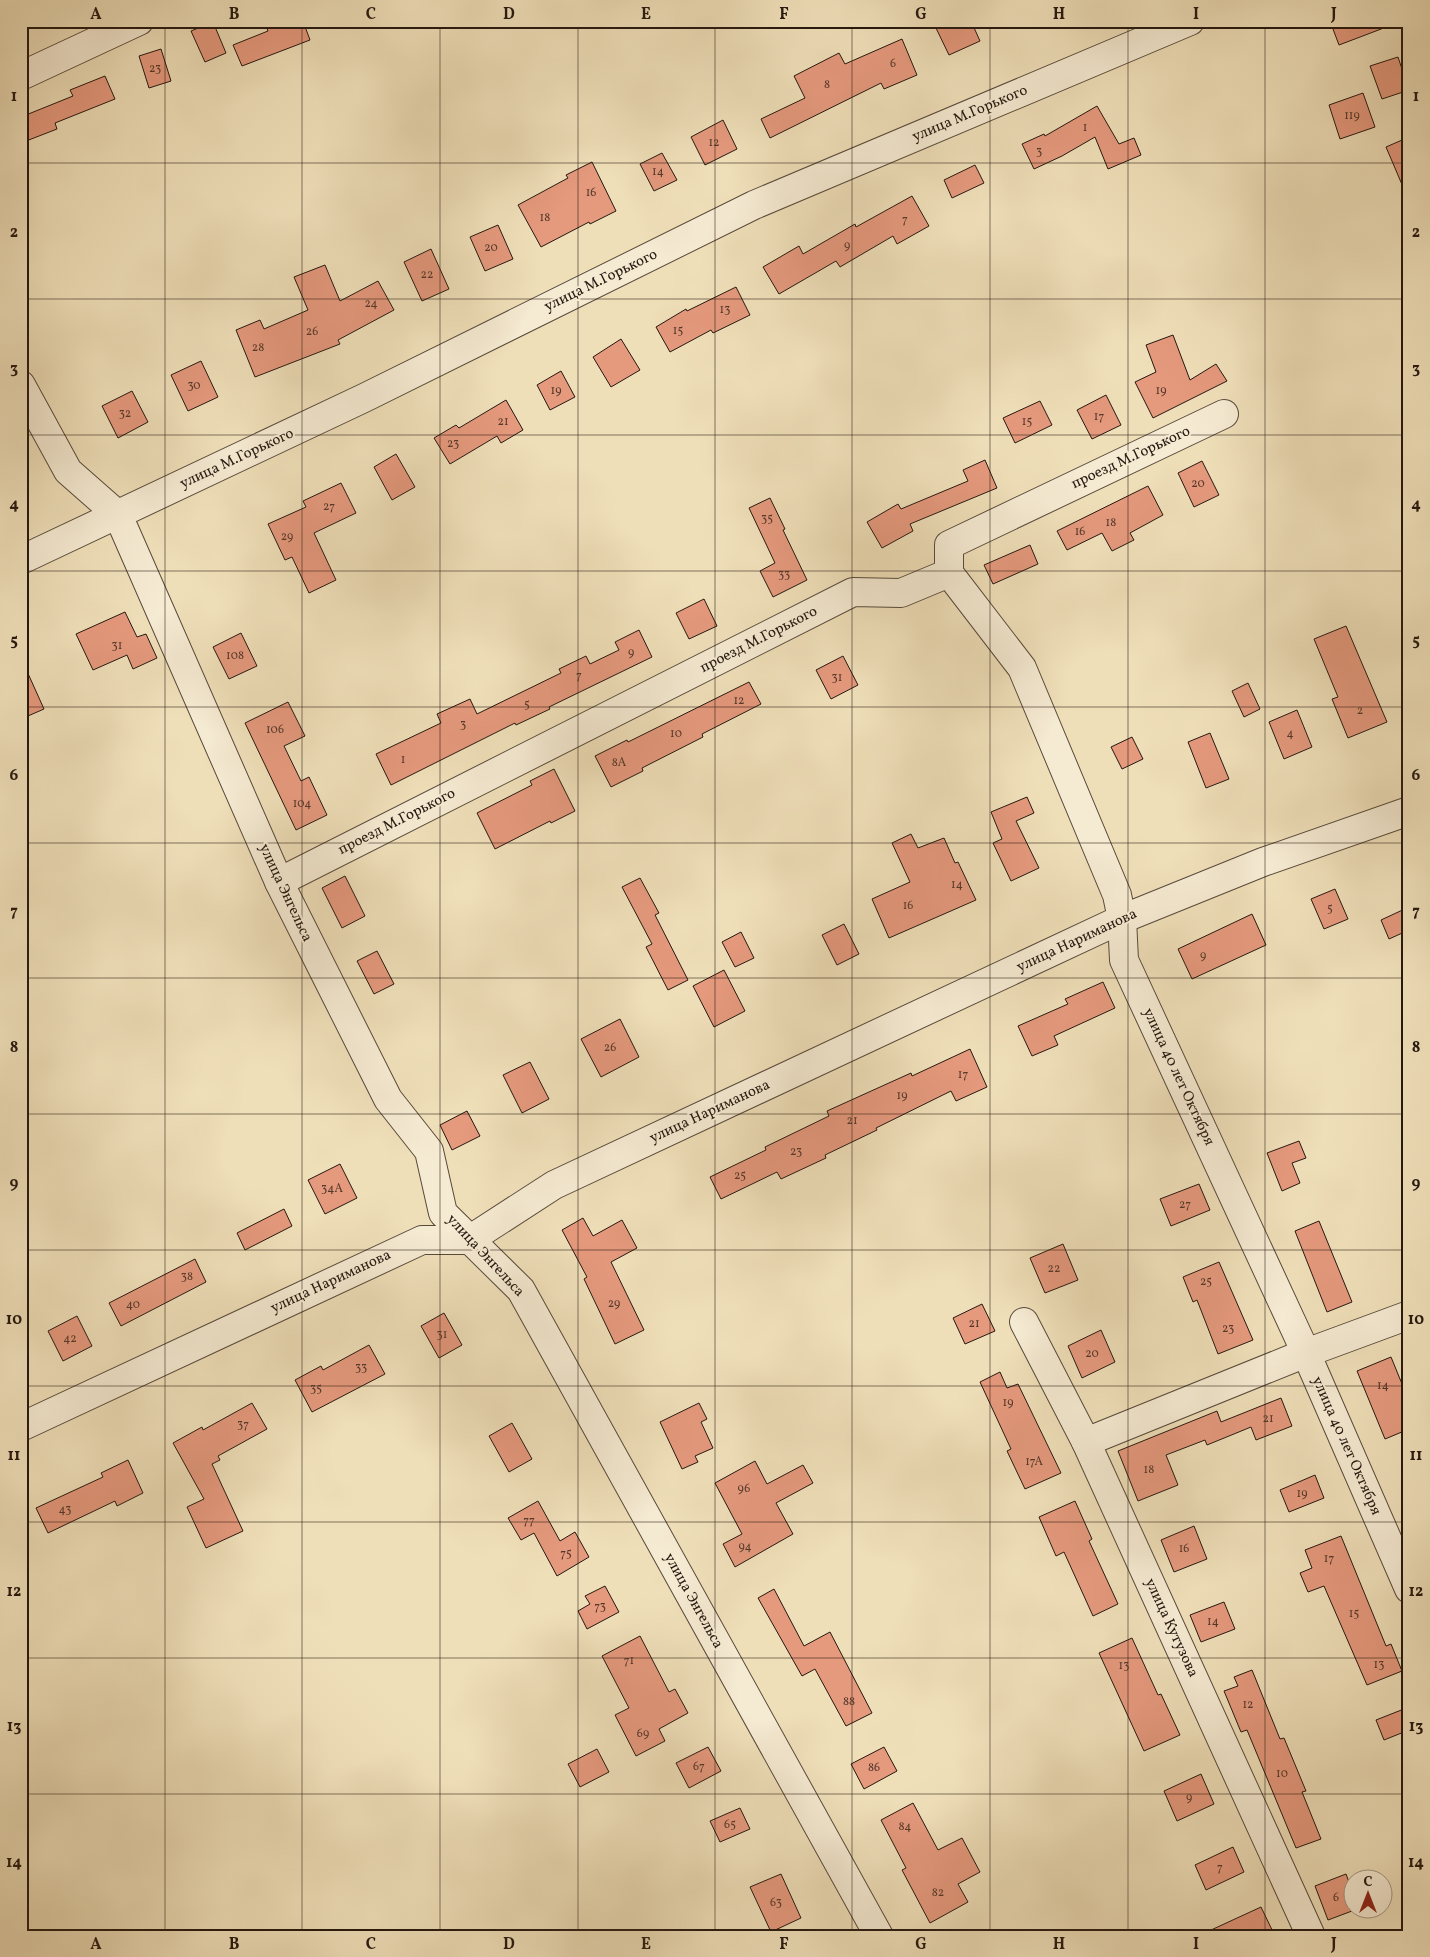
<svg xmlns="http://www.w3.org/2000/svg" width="1430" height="1957" font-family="Vollkorn,serif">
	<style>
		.building { fill: #e5997d; stroke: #251810 }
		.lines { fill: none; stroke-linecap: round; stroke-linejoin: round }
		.minor-casing { stroke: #584a3a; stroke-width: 30 }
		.minor { stroke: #f5ead2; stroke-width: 28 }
		.grid { fill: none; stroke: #251810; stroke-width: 1; stroke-opacity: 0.55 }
		.labels { text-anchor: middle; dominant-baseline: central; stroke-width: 4; stroke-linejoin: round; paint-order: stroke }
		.number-label { font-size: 12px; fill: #55382b }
		.street-label { font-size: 15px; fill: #251810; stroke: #f5ead2 }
		.neatline { fill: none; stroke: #251810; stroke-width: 2 }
		.grid-label { font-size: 16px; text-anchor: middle; font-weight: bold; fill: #251810 }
	</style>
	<rect width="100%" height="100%" fill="#efdfb9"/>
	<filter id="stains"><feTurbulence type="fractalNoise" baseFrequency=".004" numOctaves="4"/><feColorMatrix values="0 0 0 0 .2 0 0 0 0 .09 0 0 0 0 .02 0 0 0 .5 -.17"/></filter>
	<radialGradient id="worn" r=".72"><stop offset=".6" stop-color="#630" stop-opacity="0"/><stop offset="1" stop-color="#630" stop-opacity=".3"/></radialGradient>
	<g class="building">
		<polygon points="264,21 303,21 310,40 242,66 233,45 268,31"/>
		<polygon points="946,21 971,21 980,41 949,55 935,26"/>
		<polygon points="1330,21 1396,21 1397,23 1339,45"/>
		<polygon points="213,22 226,53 205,62 191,31"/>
		<polygon points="902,39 917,75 884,89 881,83 770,138 761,119 805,98 794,76 839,53 845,64"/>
		<polygon points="161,49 171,81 149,88 139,56"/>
		<polygon points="1398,57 1409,90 1382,99 1370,66"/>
		<polygon points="105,76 115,99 55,123 57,129 21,143 21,117 73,96 70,90"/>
		<polygon points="1363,93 1375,127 1340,139 1329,105"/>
		<polygon points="1097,106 1119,144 1134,138 1141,155 1108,169 1095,137 1062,156 1034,169 1022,144 1044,134 1045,136"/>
		<polygon points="723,120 737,149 705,165 691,137"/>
		<polygon points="1409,137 1409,201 1386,147"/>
		<polygon points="662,153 677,180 654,191 640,164"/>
		<polygon points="592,162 616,211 590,224 589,222 541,247 518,205 568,178 566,175"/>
		<polygon points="975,165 984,183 952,198 944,180"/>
		<polygon points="912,196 929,226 897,244 893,236 840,267 836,261 779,294 763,267 799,246 803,254 855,224 856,227"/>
		<polygon points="498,225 513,259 485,271 470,237"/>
		<polygon points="431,249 449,289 422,301 404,262"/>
		<polygon points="325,265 340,301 378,281 394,310 338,340 340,344 255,377 236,330 260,320 264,329 308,310 294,277"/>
		<polygon points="736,287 750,315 713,333 711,330 670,352 656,327 686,309 687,311"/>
		<polygon points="1173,335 1190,380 1216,364 1227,381 1153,418 1135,382 1156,372 1146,345"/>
		<polygon points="621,339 640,370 611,387 593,357"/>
		<polygon points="201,361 218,397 188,411 171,375"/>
		<polygon points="561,371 575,397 550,410 537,385"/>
		<polygon points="132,391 148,422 118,438 102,406"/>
		<polygon points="1106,395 1121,425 1092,439 1077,410"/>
		<polygon points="506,400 523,430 501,443 497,436 450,464 434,438 456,425 459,428"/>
		<polygon points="1040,401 1052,425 1015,443 1003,418"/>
		<polygon points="396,454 415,487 392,500 374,467"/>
		<polygon points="985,460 997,488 910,524 913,531 882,548 867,522 898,504 901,509 968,481 963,470"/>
		<polygon points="1202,461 1219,495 1194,507 1178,473"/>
		<polygon points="341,483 356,513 314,533 336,580 309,593 292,557 285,560 268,524 306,507 303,501"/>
		<polygon points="1148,486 1163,515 1130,533 1134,540 1112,551 1102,533 1067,550 1057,531"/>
		<polygon points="770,498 785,529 783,530 807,580 773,597 760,571 775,563 749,508"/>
		<polygon points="1030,545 1038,564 993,584 984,565"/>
		<polygon points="704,599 717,626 689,639 676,613"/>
		<polygon points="125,612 137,637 146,634 157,658 133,669 127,655 93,670 76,634"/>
		<polygon points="1346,626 1387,722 1348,738 1332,699 1338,697 1314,639"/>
		<polygon points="639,630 652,657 549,707 550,709 516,725 515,723 391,785 376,754 441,723 437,714 470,699 477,714 561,673 559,669 586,656 590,664 619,650 615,642"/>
		<polygon points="241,633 257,666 229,679 213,647"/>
		<polygon points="843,656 858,685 831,699 816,670"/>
		<polygon points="21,658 44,709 21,719"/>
		<polygon points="749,682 761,704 702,734 703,737 642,768 643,771 611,787 595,756 627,740 628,742"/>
		<polygon points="1248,683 1260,709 1244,717 1232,691"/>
		<polygon points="288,702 305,736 284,746 301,781 309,777 327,815 296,830 245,723"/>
		<polygon points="1297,710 1312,747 1284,759 1269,722"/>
		<polygon points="1210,733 1229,779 1206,788 1188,742"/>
		<polygon points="1132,737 1143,759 1122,769 1111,747"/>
		<polygon points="554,769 575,811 551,823 550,821 495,849 477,813 532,785 530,781"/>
		<polygon points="1027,797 1034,813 1016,821 1039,868 1011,881 993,843 1002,839 991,812"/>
		<polygon points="911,834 918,848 944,838 955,863 958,862 976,900 889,938 872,899 910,882 892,843"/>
		<polygon points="345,876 365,916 342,928 322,888"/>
		<polygon points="640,878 659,913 655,915 688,980 668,990 646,947 652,944 622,887"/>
		<polygon points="1335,889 1348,919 1324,929 1311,899"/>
		<polygon points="1409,907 1409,930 1389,939 1381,920"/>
		<polygon points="1252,914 1266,945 1192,979 1178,949"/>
		<polygon points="844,924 859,954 837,965 822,935"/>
		<polygon points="741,932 754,958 735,967 722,942"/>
		<polygon points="377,951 394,984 374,994 357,961"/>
		<polygon points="724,970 745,1011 714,1027 693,986"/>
		<polygon points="1103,982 1115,1008 1054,1036 1058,1045 1032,1056 1018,1026 1068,1004 1065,999"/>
		<polygon points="620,1019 639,1057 601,1077 581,1039"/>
		<polygon points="970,1049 987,1087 956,1101 951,1091 876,1128 877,1130 825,1155 826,1158 781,1179 777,1172 721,1199 710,1177 766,1150 765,1147 829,1116 827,1111 911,1073 912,1076"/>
		<polygon points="530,1062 549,1099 522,1113 503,1075"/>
		<polygon points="467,1111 480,1136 452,1150 440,1125"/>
		<polygon points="1299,1141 1306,1158 1292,1163 1300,1183 1282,1191 1267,1153"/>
		<polygon points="340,1164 357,1198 325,1214 308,1180"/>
		<polygon points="1199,1184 1210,1210 1171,1226 1160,1199"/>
		<polygon points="284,1209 292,1226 245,1250 237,1233"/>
		<polygon points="583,1218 593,1236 622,1220 637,1248 611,1262 644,1330 615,1344 584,1279 587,1277 562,1230"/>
		<polygon points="1319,1221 1352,1302 1327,1312 1295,1231"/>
		<polygon points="1063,1244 1078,1280 1045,1293 1030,1258"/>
		<polygon points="195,1259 206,1282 121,1326 109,1303"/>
		<polygon points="1219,1262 1253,1340 1218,1354 1197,1300 1193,1302 1183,1277"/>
		<polygon points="982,1304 995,1331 965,1344 953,1318"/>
		<polygon points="444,1313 462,1345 439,1358 421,1326"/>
		<polygon points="77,1316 92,1346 63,1361 48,1331"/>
		<polygon points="1101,1330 1115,1362 1082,1378 1068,1346"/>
		<polygon points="369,1345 385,1374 312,1412 295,1380 321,1366 323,1370"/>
		<polygon points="1391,1357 1409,1401 1409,1429 1385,1439 1357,1371"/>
		<polygon points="1000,1372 1007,1388 1018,1384 1061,1473 1025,1489 1007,1451 1011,1449 980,1382"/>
		<polygon points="1281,1398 1292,1426 1256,1440 1251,1427 1207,1445 1205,1440 1166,1455 1178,1485 1138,1501 1118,1451 1217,1411 1221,1422"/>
		<polygon points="252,1403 267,1429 218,1456 220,1460 212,1464 243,1531 206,1548 187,1507 204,1499 173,1443 202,1427 203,1430"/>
		<polygon points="699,1403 707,1419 701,1422 713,1448 695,1456 698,1462 682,1469 660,1422"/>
		<polygon points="512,1423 532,1459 509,1472 489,1436"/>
		<polygon points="128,1460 143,1493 117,1506 115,1501 48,1533 36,1508 103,1477 101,1473"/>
		<polygon points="755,1461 767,1484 803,1465 813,1483 776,1503 793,1534 735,1567 723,1544 742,1534 715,1483"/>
		<polygon points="1315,1475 1324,1498 1289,1512 1280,1490"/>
		<polygon points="538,1501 560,1541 575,1532 589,1557 557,1576 534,1533 521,1540 508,1518"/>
		<polygon points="1075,1501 1092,1539 1089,1541 1118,1604 1093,1616 1064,1552 1056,1556 1039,1517"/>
		<polygon points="1194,1526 1207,1559 1174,1572 1161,1540"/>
		<polygon points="1341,1536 1386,1646 1391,1644 1402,1671 1367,1685 1324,1586 1308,1592 1300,1573 1312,1568 1305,1550"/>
		<polygon points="605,1586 619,1612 587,1629 578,1611 590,1604 585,1596"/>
		<polygon points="774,1589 804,1646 830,1632 872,1713 846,1726 815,1669 802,1676 758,1598"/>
		<polygon points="1224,1602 1235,1629 1201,1642 1190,1615"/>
		<polygon points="640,1636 669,1692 675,1689 688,1713 659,1729 665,1741 636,1756 615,1715 629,1708 602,1656"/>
		<polygon points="1132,1638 1158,1695 1161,1694 1180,1735 1144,1751 1099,1653"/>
		<polygon points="1252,1670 1280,1739 1284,1738 1306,1791 1302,1792 1321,1839 1296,1848 1247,1730 1241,1732 1224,1691 1238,1686 1234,1677"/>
		<polygon points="1409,1707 1409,1730 1384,1740 1376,1720"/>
		<polygon points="708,1747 721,1771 689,1788 676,1763"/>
		<polygon points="884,1747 897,1771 864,1789 851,1764"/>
		<polygon points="597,1749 609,1772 580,1787 568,1764"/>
		<polygon points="1201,1774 1214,1804 1177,1821 1164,1791"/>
		<polygon points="913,1803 938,1850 962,1838 980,1872 958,1884 968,1902 930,1923 902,1870 906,1868 881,1820"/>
		<polygon points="740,1808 750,1829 720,1842 710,1821"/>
		<polygon points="1233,1847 1244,1872 1206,1890 1195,1865"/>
		<polygon points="781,1874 801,1918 771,1932 750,1887"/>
		<polygon points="1346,1874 1352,1890 1352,1911 1328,1920 1315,1886"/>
		<polygon points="1261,1907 1275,1936 1198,1936"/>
	</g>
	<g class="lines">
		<defs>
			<g id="minor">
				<polyline points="21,76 139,21"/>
				<polyline points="21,385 68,471 118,515 279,882 388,1099 429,1151 443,1213 521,1290 879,1936"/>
				<polyline points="21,560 364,398 754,205 1190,21"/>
				<polyline points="949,573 1022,668 1117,895 1122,919 1124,960 1306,1353 1409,1589"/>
				<polyline points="279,882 853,592 901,593 949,573 949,545 1224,414"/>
				<polyline points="1024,1322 1086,1442 1311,1936"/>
				<polyline points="21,1427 422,1240 469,1240 554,1185 1122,919 1263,862 1409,811"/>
				<polyline points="1086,1442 1306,1353 1409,1315"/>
			</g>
		</defs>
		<use href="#minor" class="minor-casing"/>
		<use href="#minor" class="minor"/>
	</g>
	<path class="grid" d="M165,21V1936M302,21V1936M440,21V1936M578,21V1936M715,21V1936M852,21V1936M990,21V1936M1128,21V1936M1265,21V1936M21,163H1409M21,299H1409M21,435H1409M21,571H1409M21,707H1409M21,843H1409M21,978H1409M21,1114H1409M21,1250H1409M21,1386H1409M21,1522H1409M21,1658H1409M21,1794H1409"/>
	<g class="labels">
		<g class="number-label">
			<text x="893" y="64">6</text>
			<text x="155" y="69">23</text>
			<text x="827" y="85">8</text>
			<text x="1352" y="116">119</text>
			<text x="1085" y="128">1</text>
			<text x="714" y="143">12</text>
			<text x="1039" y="152">3</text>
			<text x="658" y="172">14</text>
			<text x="591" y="193">16</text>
			<text x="545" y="218">18</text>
			<text x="905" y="220">7</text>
			<text x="847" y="246">9</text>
			<text x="491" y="248">20</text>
			<text x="427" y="275">22</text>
			<text x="371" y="304">24</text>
			<text x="725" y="310">13</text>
			<text x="678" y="331">15</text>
			<text x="312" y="332">26</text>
			<text x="258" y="348">28</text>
			<text x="194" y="386">30</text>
			<text x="556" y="391">19</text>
			<text x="1161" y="391">19</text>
			<text x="125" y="414">32</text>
			<text x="1099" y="417">17</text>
			<text x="503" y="422">21</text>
			<text x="1027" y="422">15</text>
			<text x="453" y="444">23</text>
			<text x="1198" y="484">20</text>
			<text x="329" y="507">27</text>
			<text x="767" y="519">35</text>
			<text x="1111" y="523">18</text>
			<text x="1080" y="532">16</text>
			<text x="287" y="537">29</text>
			<text x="784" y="575">33</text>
			<text x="117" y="646">31</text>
			<text x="631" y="653">9</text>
			<text x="235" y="656">108</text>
			<text x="579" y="676">7</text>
			<text x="837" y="678">31</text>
			<text x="739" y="701">12</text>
			<text x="527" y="705">5</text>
			<text x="1360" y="711">2</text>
			<text x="463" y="725">3</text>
			<text x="275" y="730">106</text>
			<text x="676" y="734">10</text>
			<text x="1290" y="734">4</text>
			<text x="403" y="760">1</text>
			<text x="619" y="763">8А</text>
			<text x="302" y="804">104</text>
			<text x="957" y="885">14</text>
			<text x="908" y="906">16</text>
			<text x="1330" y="909">5</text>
			<text x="1203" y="956">9</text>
			<text x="610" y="1048">26</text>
			<text x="963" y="1075">17</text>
			<text x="902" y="1096">19</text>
			<text x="852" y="1121">21</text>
			<text x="796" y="1152">23</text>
			<text x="740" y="1176">25</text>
			<text x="332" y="1189">34А</text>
			<text x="1185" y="1205">27</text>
			<text x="1054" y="1269">22</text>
			<text x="187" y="1277">38</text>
			<text x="1206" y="1282">25</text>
			<text x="614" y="1304">29</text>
			<text x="133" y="1305">40</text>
			<text x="974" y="1324">21</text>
			<text x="1228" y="1329">23</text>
			<text x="442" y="1335">31</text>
			<text x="70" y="1339">42</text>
			<text x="1092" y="1354">20</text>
			<text x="361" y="1368">33</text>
			<text x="1383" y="1386">14</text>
			<text x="316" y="1389">35</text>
			<text x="1008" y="1403">19</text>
			<text x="1268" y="1419">21</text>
			<text x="243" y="1425">37</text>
			<text x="1034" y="1462">17А</text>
			<text x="1149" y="1470">18</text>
			<text x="744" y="1489">96</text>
			<text x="1302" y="1494">19</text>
			<text x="65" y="1510">43</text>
			<text x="529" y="1521">77</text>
			<text x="745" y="1547">94</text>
			<text x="1184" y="1549">16</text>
			<text x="566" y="1554">75</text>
			<text x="1329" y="1559">17</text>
			<text x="600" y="1607">73</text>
			<text x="1354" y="1614">15</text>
			<text x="1213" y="1622">14</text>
			<text x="629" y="1661">71</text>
			<text x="1379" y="1665">13</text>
			<text x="1124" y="1666">13</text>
			<text x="849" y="1702">88</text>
			<text x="1248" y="1705">12</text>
			<text x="643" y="1734">69</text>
			<text x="699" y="1767">67</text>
			<text x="874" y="1768">86</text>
			<text x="1282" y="1774">10</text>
			<text x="1189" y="1798">9</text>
			<text x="730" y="1825">65</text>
			<text x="905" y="1827">84</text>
			<text x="1220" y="1868">7</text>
			<text x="938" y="1893">82</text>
			<text x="1336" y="1898">6</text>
			<text x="776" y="1903">63</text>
		</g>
		<g class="street-label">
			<text transform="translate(970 114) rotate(-23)">улица М.Горького</text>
			<text transform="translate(601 281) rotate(-26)">улица М.Горького</text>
			<text transform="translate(1131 458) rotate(-25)">проезд М.Горького</text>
			<text transform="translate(237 459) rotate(-25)">улица М.Горького</text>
			<text transform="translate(759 640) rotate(-27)">проезд М.Горького</text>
			<text transform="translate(397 822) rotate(-27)">проезд М.Горького</text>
			<text transform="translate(285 893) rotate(65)">улица Энгельса</text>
			<text transform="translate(1077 941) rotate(-25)">улица Нариманова</text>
			<text transform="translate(1178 1077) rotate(65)">улица 40 лет Октября</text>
			<text transform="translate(710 1112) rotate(-25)">улица Нариманова</text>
			<text transform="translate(485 1256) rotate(47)">улица Энгельса</text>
			<text transform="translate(331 1282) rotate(-25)">улица Нариманова</text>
			<text transform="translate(1346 1446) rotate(66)">улица 40 лет Октября</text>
			<text transform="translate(693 1601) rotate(61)">улица Энгельса</text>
			<text transform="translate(1171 1628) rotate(65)">улица Кутузова</text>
		</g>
	</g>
	<rect width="1430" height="1957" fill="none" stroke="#efdfb9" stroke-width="55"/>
	<g transform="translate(1368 1894)"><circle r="24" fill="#f5ead2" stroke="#a29684"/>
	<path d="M0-4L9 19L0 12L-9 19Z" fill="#8f2418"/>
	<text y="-8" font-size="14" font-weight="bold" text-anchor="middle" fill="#251810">С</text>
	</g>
	<rect x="28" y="28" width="1374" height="1902" class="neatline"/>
	<g class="grid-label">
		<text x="96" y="19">A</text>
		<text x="234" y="19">B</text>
		<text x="371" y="19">C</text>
		<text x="509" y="19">D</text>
		<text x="646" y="19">E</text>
		<text x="784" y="19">F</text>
		<text x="921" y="19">G</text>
		<text x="1059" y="19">H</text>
		<text x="1196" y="19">I</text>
		<text x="1334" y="19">J</text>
		<text x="14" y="101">1</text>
		<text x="1416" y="101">1</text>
		<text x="14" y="237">2</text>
		<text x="1416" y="237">2</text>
		<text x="14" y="373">3</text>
		<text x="1416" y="373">3</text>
		<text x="14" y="509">4</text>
		<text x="1416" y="509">4</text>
		<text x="14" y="645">5</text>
		<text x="1416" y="645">5</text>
		<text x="14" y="780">6</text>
		<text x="1416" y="780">6</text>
		<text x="14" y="916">7</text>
		<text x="1416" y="916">7</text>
		<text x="14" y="1052">8</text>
		<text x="1416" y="1052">8</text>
		<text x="14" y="1188">9</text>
		<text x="1416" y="1188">9</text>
		<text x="14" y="1324">10</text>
		<text x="1416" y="1324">10</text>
		<text x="14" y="1460">11</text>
		<text x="1416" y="1460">11</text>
		<text x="14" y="1596">12</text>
		<text x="1416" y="1596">12</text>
		<text x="14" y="1731">13</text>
		<text x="1416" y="1731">13</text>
		<text x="14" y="1867">14</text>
		<text x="1416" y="1867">14</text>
		<text x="96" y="1949">A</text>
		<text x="234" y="1949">B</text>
		<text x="371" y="1949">C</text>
		<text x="509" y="1949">D</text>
		<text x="646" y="1949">E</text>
		<text x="784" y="1949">F</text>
		<text x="921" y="1949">G</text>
		<text x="1059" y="1949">H</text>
		<text x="1196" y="1949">I</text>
		<text x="1334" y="1949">J</text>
	</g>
	<rect width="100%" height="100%" filter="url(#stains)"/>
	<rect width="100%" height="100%" fill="url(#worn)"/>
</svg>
